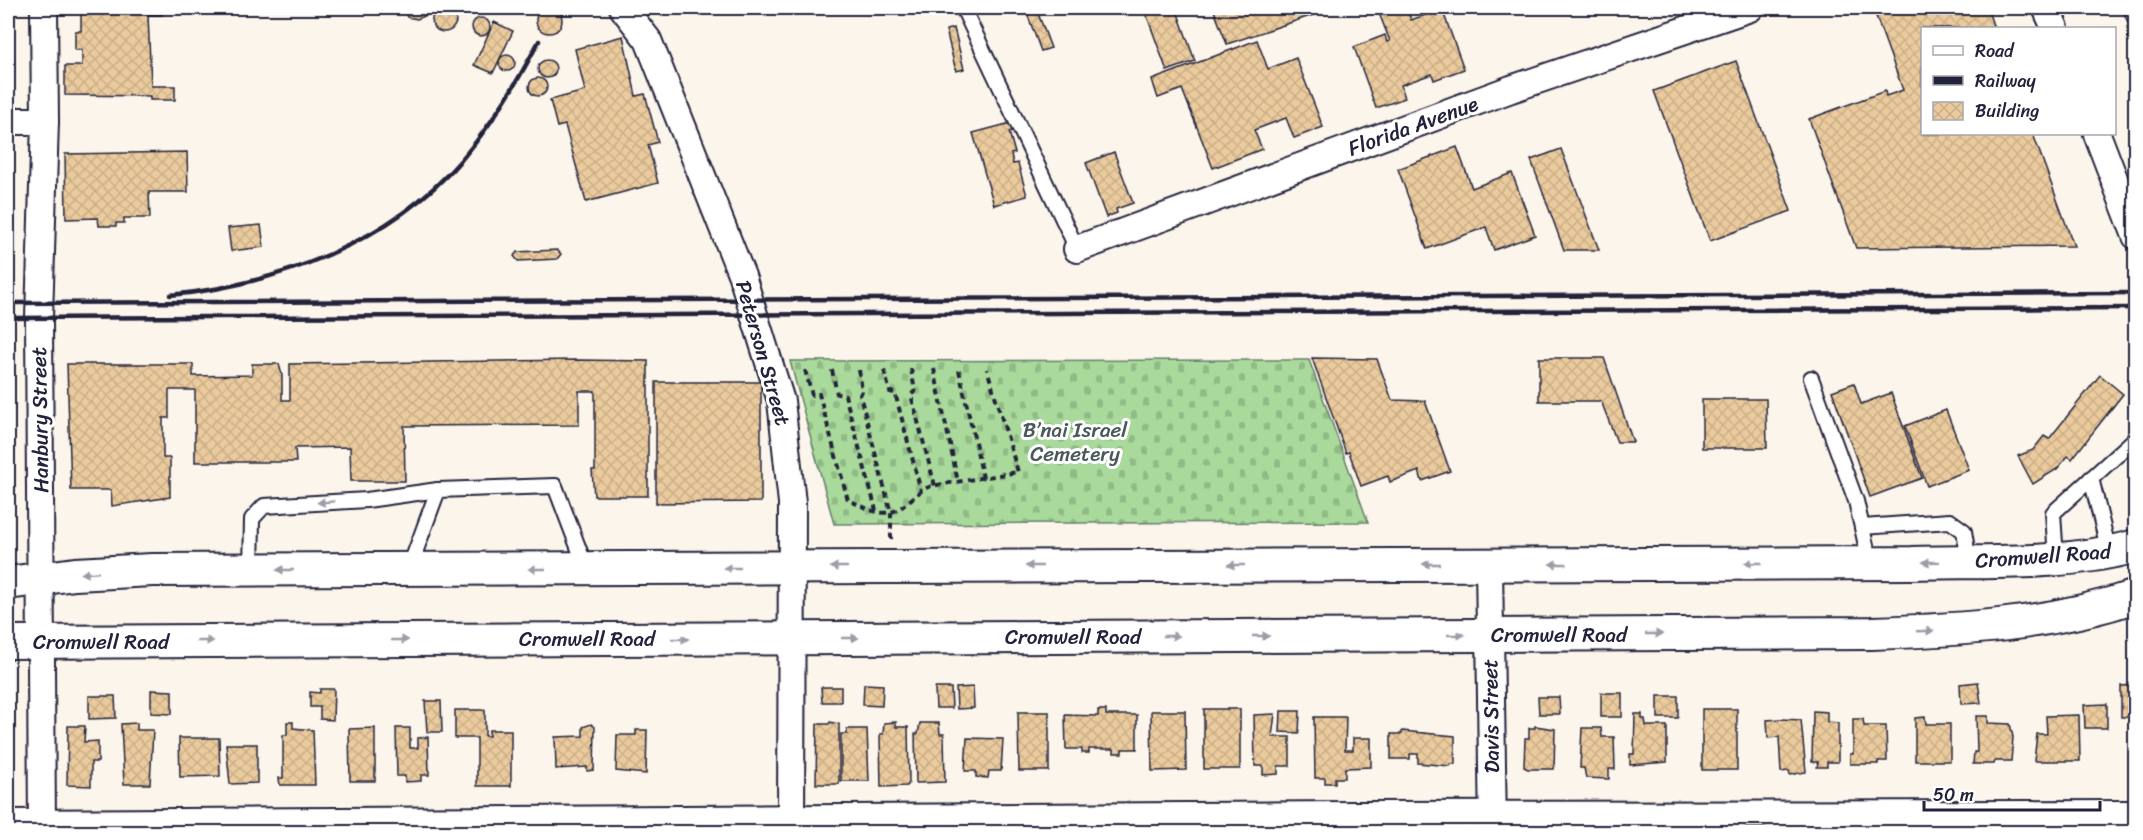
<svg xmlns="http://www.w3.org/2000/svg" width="2143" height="840" font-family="Sriracha,sans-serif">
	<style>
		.cemetery { fill: url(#cemetery-stones); stroke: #667e6b; stroke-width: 1.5 }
		.building { fill: url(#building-cross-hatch); stroke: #22223b; stroke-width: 1.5 }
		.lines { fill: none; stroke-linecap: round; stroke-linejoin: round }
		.service-casing { stroke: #22223b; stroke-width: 18 }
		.minor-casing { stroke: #22223b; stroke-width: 30 }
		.tertiary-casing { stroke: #22223b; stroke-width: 36 }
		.path { stroke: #22223b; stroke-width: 4; stroke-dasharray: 6 4.5; stroke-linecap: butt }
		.service { stroke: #fff; stroke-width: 14 }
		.minor { stroke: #fff; stroke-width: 26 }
		.tertiary { stroke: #fff; stroke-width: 32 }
		.rail { stroke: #22223b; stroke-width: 4.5 }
		.oneway { fill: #9c9ca7 }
		.labels { text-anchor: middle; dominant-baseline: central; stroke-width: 6; stroke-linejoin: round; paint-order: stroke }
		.street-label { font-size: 21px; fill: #22223b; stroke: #fff }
		.park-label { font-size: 21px; fill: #4a5958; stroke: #fff }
	</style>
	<defs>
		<pattern id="cemetery-stones" width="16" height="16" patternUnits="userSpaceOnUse" patternTransform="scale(1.5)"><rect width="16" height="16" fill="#a9da9b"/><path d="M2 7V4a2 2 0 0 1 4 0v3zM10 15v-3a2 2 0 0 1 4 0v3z" fill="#91bb86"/></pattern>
		<pattern id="building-cross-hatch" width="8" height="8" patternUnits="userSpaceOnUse" patternTransform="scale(1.5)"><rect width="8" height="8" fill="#ebcb9d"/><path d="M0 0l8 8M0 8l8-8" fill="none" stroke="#c9ae88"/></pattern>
	</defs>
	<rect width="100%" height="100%" fill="#fbf5eb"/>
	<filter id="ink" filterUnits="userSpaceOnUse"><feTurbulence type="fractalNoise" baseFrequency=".0167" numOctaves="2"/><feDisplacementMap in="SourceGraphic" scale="12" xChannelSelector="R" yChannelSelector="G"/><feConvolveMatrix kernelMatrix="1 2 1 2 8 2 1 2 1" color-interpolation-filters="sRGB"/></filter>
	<g filter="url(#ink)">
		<polygon class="cemetery" points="1309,360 1368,522 834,524 790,361"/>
		<g class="building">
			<circle cx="549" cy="20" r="13"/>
			<circle cx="444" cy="20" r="12"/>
			<polygon points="75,8 162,8 162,15 148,15 151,86 175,86 175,100 150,100 150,96 65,95 65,66 82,66 82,50 75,50 75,31 81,31 81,11 75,11"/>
			<polygon points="402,8 430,8 427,15 417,19 407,17"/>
			<polygon points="486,8 502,8 494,13"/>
			<polygon points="1025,8 1036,8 1051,48 1041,51"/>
			<polygon points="1144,8 1176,8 1195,61 1167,71"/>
			<polygon points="1213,8 1316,8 1319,13 1227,44"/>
			<polygon points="1377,8 1407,8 1411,20 1442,9 1464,69 1434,80 1432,74 1401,85 1405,98 1376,108 1354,47 1385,35 1387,42 1390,41"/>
			<polygon points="1873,8 1987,8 1994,28 1922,28 1922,134 2033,134 2074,246 1856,248 1809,119 1885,91 1886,96 1903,90"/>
			<polygon points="2122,8 2136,8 2136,20 2128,23"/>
			<circle cx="481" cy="27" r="9"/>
			<polygon points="494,22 513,31 493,73 474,65"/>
			<polygon points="954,28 964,69 956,71 946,30"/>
			<polygon points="623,36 636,96 645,94 658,142 648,145 658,183 586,202 565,125 557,127 550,100 585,91 575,49"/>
			<polygon points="1257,40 1268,69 1296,58 1323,127 1294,138 1286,118 1254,130 1262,149 1213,168 1182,89 1158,98 1152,80"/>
			<circle cx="507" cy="63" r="8"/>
			<circle cx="547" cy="69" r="9"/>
			<polygon points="1736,61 1791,211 1710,241 1654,91"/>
			<circle cx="538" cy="87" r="9"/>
			<polygon points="1011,123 1013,131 1009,132 1015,153 1011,154 1013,164 1018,163 1027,196 994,205 973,133"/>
			<polygon points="1457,147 1472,188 1512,173 1535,235 1494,250 1486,227 1427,249 1398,169"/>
			<polygon points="1561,149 1599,250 1564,250 1531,160"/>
			<polygon points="187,152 188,192 149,192 150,218 124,218 124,223 116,223 116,226 99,226 98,218 66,219 65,154"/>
			<polygon points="1114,152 1133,203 1116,209 1117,213 1106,217 1086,163"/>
			<polygon points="261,225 264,247 231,251 228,228"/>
			<polygon points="557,250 561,254 557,259 518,261 514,256 517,252"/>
			<polygon points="1312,358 1377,359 1392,400 1425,401 1450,471 1422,481 1419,471 1390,482 1388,476 1361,486 1349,452 1346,453"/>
			<polygon points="1539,358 1604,358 1633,442 1617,442 1601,401 1539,401"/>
			<polygon points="578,360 648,361 648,496 594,496 592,470 595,470 595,391 579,391 579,425 404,426 405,481 351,481 350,447 295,448 296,462 195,462 195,390 169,390 169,418 163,418 163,458 170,458 170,497 112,506 111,490 71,490 67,364 193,364 193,376 252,375 252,364 279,364 282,375 282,400 290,400 290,364"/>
			<polygon points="2100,375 2123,394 2072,459 2068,456 2057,469 2033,484 2018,456 2033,450 2044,436 2049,439"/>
			<polygon points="656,382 761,382 761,502 656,503"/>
			<polygon points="1854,383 1861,404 1891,393 1922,478 1870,497 1832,391"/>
			<polygon points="1702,399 1766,399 1767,448 1702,448"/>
			<polygon points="1946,410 1969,470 1927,486 1905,426"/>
			<polygon points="1978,682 1981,703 1961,704 1960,684"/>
			<polygon points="864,684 883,685 882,706 863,705"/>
			<polygon points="2136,685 2136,717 2121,717 2121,686"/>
			<polygon points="821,687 841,687 841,702 822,702"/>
			<polygon points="973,687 974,708 957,709 956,688"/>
			<polygon points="935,688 951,688 952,708 936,708"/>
			<polygon points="320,689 334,689 333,720 320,719 320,707 310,707 310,692 320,693"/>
			<polygon points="151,690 172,691 172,714 151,713"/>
			<rect x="1601" y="693" width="21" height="24"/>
			<polygon points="89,696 115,696 116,718 89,719"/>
			<rect x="1658" y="696" width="20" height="22"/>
			<polygon points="1538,697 1559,697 1560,714 1539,714"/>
			<polygon points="425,701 441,701 442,732 427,732"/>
			<polygon points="2107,704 2107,728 2085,728 2084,705"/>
			<rect x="1204" y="709" width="36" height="60"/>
			<rect x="1702" y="709" width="35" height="61"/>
			<polygon points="455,710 485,710 485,736 489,736 489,730 511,730 511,786 477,786 477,738 455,738"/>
			<polygon points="1098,710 1106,710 1106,715 1137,715 1137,749 1122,749 1122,753 1114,753 1114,749 1089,749 1089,753 1082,753 1082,749 1066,749 1065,715 1098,716"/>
			<polygon points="1151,711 1185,711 1186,770 1152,771"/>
			<polygon points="1281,711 1300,711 1299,733 1280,732"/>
			<polygon points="1813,711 1827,712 1827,722 1838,723 1838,762 1827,762 1827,767 1817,767 1818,762 1812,762"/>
			<polygon points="1018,712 1049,712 1049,771 1019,771"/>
			<polygon points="1275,714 1272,737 1290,737 1290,766 1278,766 1278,774 1263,775 1263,766 1255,766 1254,715"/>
			<polygon points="1635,714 1642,714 1642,719 1645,719 1646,726 1667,726 1667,762 1630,765 1630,754 1634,754"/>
			<polygon points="2079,715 2080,761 2034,761 2037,734 2047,734 2046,716"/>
			<polygon points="1976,716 1988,716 1988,723 2010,724 2013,737 2011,761 1995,761 1994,764 1973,764 1974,752 1977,752"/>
			<polygon points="1314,717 1346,717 1345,750 1353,750 1353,738 1371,738 1371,767 1345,768 1345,778 1335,778 1335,783 1325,783 1325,778 1315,778"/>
			<polygon points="1925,717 1926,724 1950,724 1950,761 1915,761 1915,718"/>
			<polygon points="1780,719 1801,720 1806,772 1790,775 1789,771 1781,772 1779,737 1768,738 1767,720"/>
			<polygon points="1853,719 1863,719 1864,726 1886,726 1887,761 1878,761 1878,764 1850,764 1850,754 1853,754"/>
			<polygon points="287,722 293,722 293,728 313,730 315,785 280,785 279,778 283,778 283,735 287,735"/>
			<polygon points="830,722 839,724 839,784 816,784 817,724 829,724"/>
			<polygon points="896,722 896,727 908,727 909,783 907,786 881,787 880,734 883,734 884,723"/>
			<polygon points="137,723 137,730 153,730 150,784 124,784 121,724"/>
			<polygon points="920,723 939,723 940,734 944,734 945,782 916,783 915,734 918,734"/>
			<polygon points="591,724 595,727 594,770 587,771 587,767 556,769 555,737 583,736 583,727"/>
			<polygon points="68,726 85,726 84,742 98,741 98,762 91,762 91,786 67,785"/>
			<polygon points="1535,726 1555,729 1554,769 1528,769 1524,767 1525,738 1529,738 1529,728 1535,728"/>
			<polygon points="375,728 375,781 350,781 349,729"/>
			<polygon points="396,728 410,728 410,748 418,748 418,738 428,737 429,775 421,775 421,781 405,782 405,776 397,776"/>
			<polygon points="1582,728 1601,728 1602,737 1614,737 1615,769 1609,769 1609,779 1586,778 1584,768 1580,768"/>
			<polygon points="847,729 867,729 869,781 841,781 841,734 847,734"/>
			<polygon points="636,730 647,730 646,774 616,771 617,735 636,735"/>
			<polygon points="1402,731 1455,736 1455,764 1451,764 1450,766 1418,763 1418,754 1410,754 1410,759 1391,759 1391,734 1402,734"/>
			<polygon points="179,738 219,738 220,776 180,777"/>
			<polygon points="967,738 1003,739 1001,771 989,771 988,778 976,777 976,771 965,771"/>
			<polygon points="226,744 257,744 257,783 230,784"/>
		</g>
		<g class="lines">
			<defs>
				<g id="service">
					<polyline points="963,8 1077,249"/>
					<polyline points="1811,378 1856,501 1870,563"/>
					<polyline points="2091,478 2109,552"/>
					<polyline points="1862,527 1950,521 1964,531 1969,562"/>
					<polyline points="2056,559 2053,513 2136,438"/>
					<polyline points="409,569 438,490 555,486 586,568"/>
					<polyline points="251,570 252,519 264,506 367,500 438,490"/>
				</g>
				<g id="minor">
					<polyline points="623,8 648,40 742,276 781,401 792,503 791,832"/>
					<polyline points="2046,8 2055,28"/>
					<polyline points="8,121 45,121"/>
					<polyline points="2097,134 2136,236"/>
					<polyline points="1077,249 1511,89 1750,8"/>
					<polyline points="1489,564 1493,832"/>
					<polyline points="8,823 1356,815 2136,814"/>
					<polyline points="42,832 39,318 45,121 44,8"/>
				</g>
				<g id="tertiary">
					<path d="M8,583L75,574L152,570L1912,563C1986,561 2064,566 2136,546"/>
					<path d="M8,642L1872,633C1961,630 2050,625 2136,596"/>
				</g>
			</defs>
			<use href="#service" class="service-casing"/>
			<use href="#minor" class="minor-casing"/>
			<use href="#tertiary" class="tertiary-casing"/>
			<g class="path">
				<polyline points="911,369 915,391 911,395 935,486"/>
				<polyline points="934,369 958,482"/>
				<path d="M805,370L812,395L819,394L848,500C872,510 886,522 908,502C916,495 921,490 931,486L1018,472L987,369"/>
				<polyline points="832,370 837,394 845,395 876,510"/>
				<polyline points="859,370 862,391 860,395 891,513 891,542"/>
				<polyline points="884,370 890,392 895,393 921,491"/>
				<polyline points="959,370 983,478"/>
			</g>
			<use href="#service" class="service"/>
			<use href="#minor" class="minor"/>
			<use href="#tertiary" class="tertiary"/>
			<g class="rail">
				<path d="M170,295C276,285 390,243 462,159C493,123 517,83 539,41"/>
				<polyline points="8,303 2136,293"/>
				<polyline points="8,318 2136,308"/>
			</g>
		</g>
		<defs><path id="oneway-solid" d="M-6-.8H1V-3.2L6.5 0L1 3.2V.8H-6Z" transform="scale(1.5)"/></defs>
		<g class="oneway">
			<use href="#oneway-solid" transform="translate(326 502) rotate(176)"/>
			<use href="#oneway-solid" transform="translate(1931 562) rotate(179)"/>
			<use href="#oneway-solid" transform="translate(1753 563) rotate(180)"/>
			<use href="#oneway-solid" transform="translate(1431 564) rotate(180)"/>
			<use href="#oneway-solid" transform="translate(1558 564) rotate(180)"/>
			<use href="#oneway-solid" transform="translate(1236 565) rotate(180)"/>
			<use href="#oneway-solid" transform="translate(1034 566) rotate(180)"/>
			<use href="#oneway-solid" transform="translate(839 567) rotate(180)"/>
			<use href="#oneway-solid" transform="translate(732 568) rotate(180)"/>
			<use href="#oneway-solid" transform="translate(537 569) rotate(180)"/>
			<use href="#oneway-solid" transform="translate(285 570) rotate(180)"/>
			<use href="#oneway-solid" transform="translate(90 573) rotate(175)"/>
			<use href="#oneway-solid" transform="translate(1925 631) rotate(-2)"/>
			<use href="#oneway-solid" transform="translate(1654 634)"/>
			<use href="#oneway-solid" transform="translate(1456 635)"/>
			<use href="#oneway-solid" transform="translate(1171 636)"/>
			<use href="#oneway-solid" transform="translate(1261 636)"/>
			<use href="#oneway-solid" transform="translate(850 638)"/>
			<use href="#oneway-solid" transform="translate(680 639)"/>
			<use href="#oneway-solid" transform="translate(400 640)"/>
			<use href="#oneway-solid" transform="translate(205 641)"/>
		</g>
	</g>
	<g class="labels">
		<g class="street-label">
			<text transform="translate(1413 126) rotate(-20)">Florida Avenue</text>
			<text transform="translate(763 353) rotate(74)">Peterson Street</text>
			<text transform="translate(40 420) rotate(-91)">Hanbury Street</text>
			<text transform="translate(2043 556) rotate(-4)">Cromwell Road</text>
			<text x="1559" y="635">Cromwell Road</text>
			<text x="1073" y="637">Cromwell Road</text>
			<text x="587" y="639">Cromwell Road</text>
			<text x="101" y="642">Cromwell Road</text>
			<text transform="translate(1491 716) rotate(-91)">Davis Street</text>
		</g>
		<g class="park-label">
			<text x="1075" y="430">B’nai Israel<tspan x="1075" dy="24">Cemetery</tspan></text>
		</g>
	</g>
	<rect width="2143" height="840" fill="none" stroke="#fff" stroke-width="30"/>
	<rect x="15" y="15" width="2113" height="810" fill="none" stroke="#22223b" stroke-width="2" filter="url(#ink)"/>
	<rect x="1921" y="27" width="195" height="108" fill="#ffffff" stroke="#a7a7b1" stroke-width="1.5"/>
	<rect x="1933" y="46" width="30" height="9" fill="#ffffff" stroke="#a7a7b1" stroke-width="1.5"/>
	<text x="1975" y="57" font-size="18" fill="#22223b">Road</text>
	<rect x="1933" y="76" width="30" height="9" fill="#22223b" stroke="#a7a7b1" stroke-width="1.5"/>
	<text x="1975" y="87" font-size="18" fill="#22223b">Railway</text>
	<rect x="1933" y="102" width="30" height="18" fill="url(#building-cross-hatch)" stroke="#a7a7b1" stroke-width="1.5"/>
	<text x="1975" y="117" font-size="18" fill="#22223b">Building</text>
	<path d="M1924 801v9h176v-9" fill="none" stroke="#22223b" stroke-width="3"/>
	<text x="1933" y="801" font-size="18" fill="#22223b" stroke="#ffffff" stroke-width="4.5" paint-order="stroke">50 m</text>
</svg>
